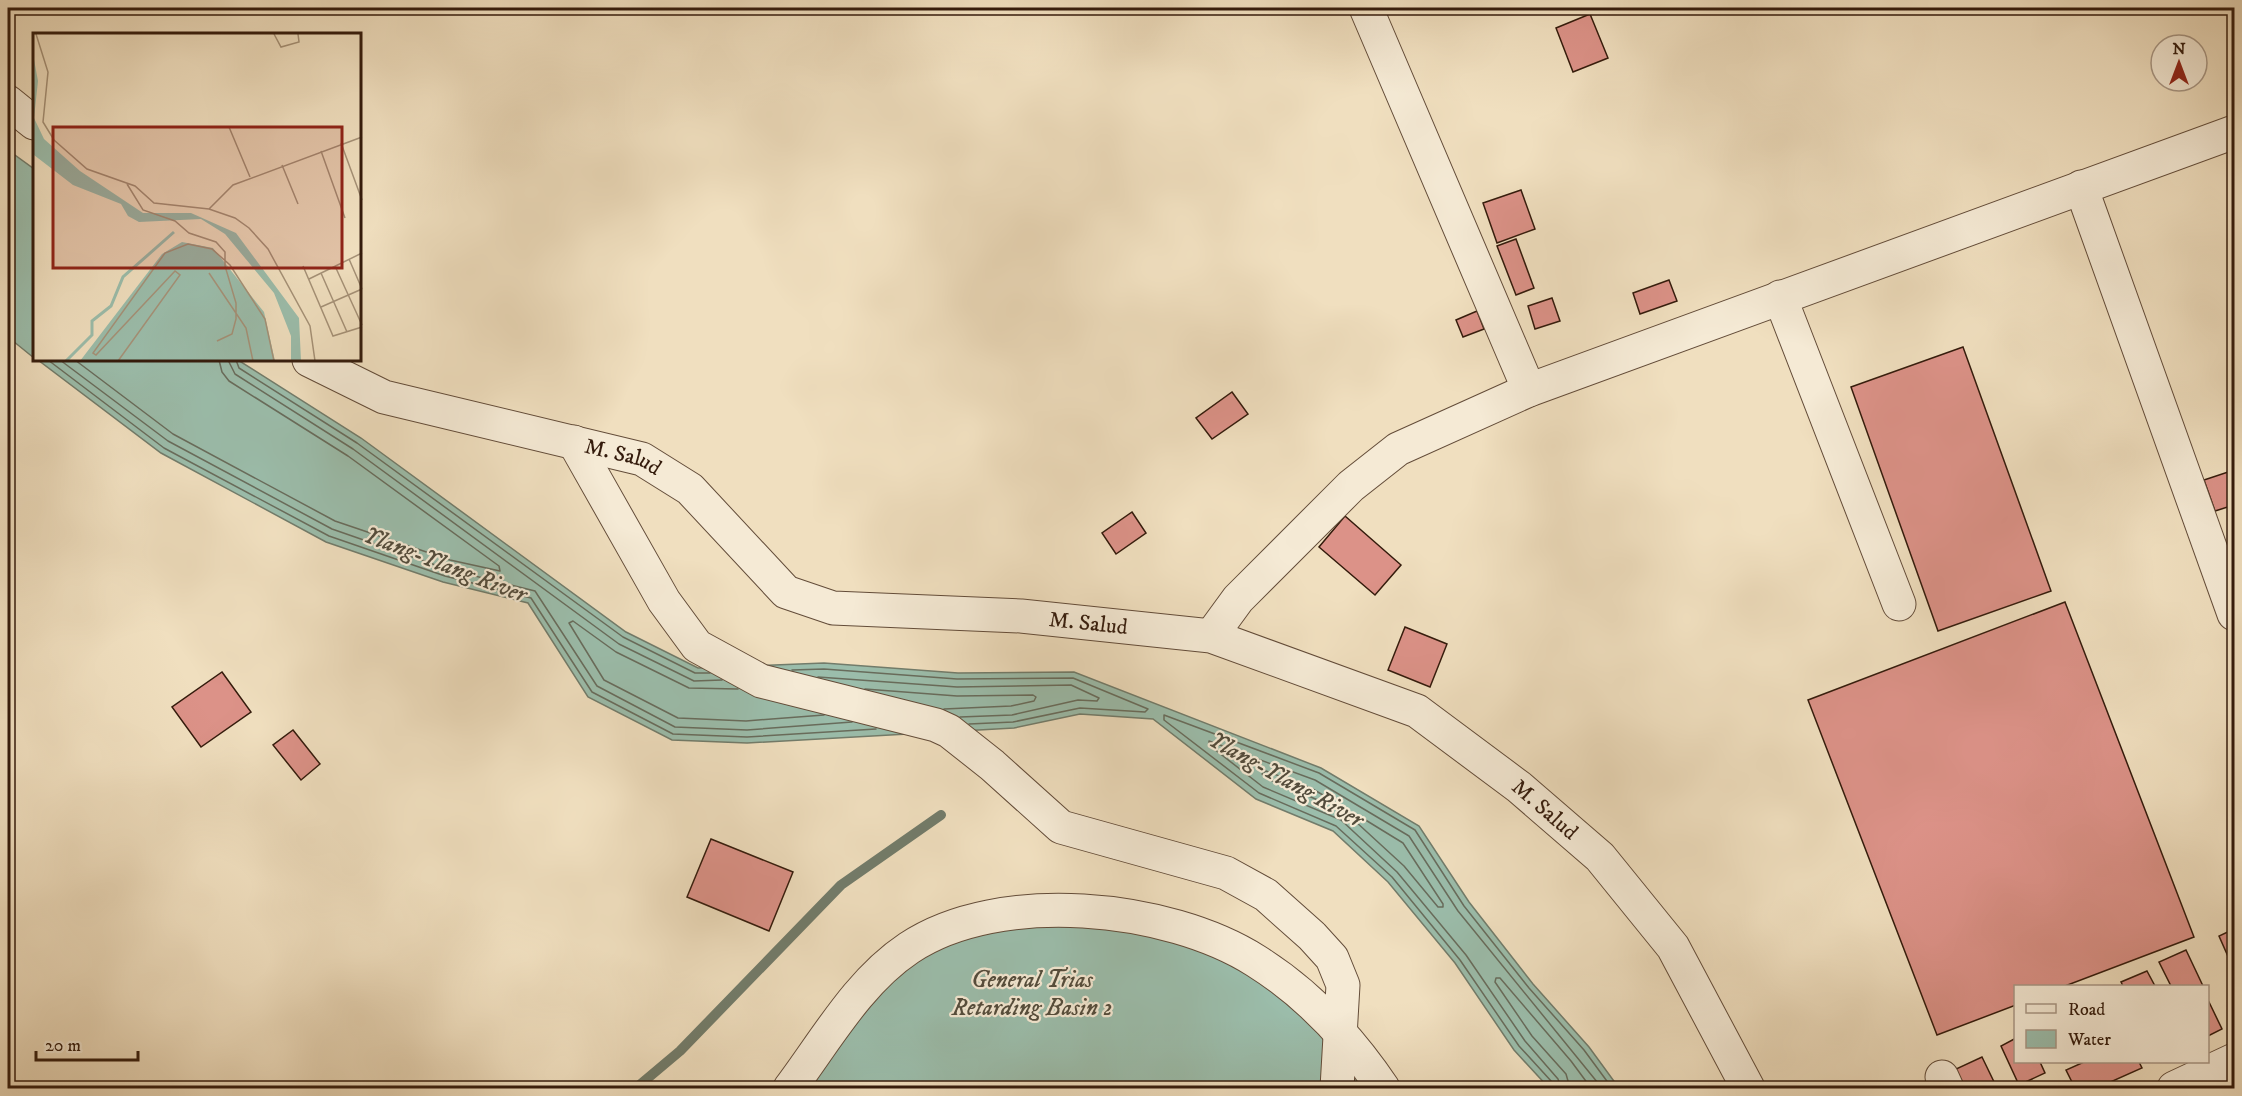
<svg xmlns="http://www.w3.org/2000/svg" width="2242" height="1096" font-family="'IM FELL DW Pica',serif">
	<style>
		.water { fill: #9bbdab; stroke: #727c6b; stroke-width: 1.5 }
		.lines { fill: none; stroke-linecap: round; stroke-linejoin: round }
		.shore { stroke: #686c5c; stroke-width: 1.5 }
		.stream { stroke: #727c6b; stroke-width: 10 }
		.building { fill: #dc9288; stroke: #341b0c; stroke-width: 1.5 }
		.minor-casing { stroke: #634c39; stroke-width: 35 }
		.minor { stroke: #f5ead5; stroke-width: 33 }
		.labels { text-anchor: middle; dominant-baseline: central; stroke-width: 4.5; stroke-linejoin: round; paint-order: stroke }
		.street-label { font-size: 22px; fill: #341b0c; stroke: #f5ead5 }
		.water-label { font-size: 24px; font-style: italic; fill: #534c3c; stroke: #f5ead5 }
		.inset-river { fill: none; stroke: #9bbdab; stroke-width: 3 }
		.inset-road { fill: none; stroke: #a59177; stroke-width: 1.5 }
		.view { fill: #8f2418; fill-opacity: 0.15; stroke: #8f2418; stroke-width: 3 }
		.inset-edge { fill: none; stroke: #341b0c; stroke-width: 3 }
	</style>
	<rect width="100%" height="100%" fill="#f0dfbf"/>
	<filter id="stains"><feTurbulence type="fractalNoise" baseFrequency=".00333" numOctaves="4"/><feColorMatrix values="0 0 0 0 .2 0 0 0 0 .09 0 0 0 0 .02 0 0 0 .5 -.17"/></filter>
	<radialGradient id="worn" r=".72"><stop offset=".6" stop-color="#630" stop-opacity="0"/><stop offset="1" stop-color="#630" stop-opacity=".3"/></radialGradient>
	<g class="water">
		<polygon points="8,150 34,169 34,358 8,337"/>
		<polygon points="38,360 238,360 361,438 626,632 698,668 824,663 958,673 1074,672 1321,768 1419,826 1469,902 1533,984 1589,1047 1619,1088 1549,1088 1514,1050 1455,963 1388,882 1333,831 1256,799 1153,719 1080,714 1014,728 747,743 672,740 588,697 528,603 443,582 326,542 161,453"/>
		<polygon points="1003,898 1071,898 1189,922 1380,1057 1401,1088 774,1088 937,919"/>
	</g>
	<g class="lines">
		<g class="shore">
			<polyline points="48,360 164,448 329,536 445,576 531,598 592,692 673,734 747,737 876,729"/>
			<polyline points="60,360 168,441 332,529 447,569 535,591 597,686 675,727 747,730 852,722"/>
			<polyline points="75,360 173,434 335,521 450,560 500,571 499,566 348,456 229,381 222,372 219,360"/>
			<polyline points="228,360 235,374 353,449 619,644 694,681 722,680"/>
			<polyline points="236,360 239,368 357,443 623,637 695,673 710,673"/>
			<polyline points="792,670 824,669 957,679 1073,678 1148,709 1145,712 1080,708 1013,722 969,724"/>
			<polyline points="818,677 957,687 1071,685 1099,698 1097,701 1078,700 1012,715 960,717"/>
			<polyline points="738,689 689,688 616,652 573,621 569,623 604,680 678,718 746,721 824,715"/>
			<polyline points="865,689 957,696 1033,695 1036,697 1034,701 1011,706 944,709"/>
			<polygon points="1266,771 1311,788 1328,798 1329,802 1325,803 1268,779 1262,774"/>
			<polygon points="1359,816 1403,843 1443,904 1443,907 1438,907 1404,866 1355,821 1355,817"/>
			<polyline points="1553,1088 1552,1082 1519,1046 1460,960 1392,877 1336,826 1259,793 1164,720 1164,715 1319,773 1415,830 1464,906 1529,988 1584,1050 1612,1088"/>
			<polyline points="1561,1088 1558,1079 1525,1041 1466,955 1397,872 1341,820 1263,787 1209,745 1209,741 1315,780 1409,836 1458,911 1602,1088"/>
			<polyline points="1570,1088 1566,1074 1532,1036 1495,982 1496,978 1500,978 1571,1061 1591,1088"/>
		</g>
		<polyline class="stream" points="636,1088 680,1051 841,885 941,815"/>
	</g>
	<g class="building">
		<polygon points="1590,14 1608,58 1573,72 1556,28"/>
		<polygon points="1521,190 1535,229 1497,243 1483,203"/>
		<polygon points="1516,239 1534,288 1516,295 1497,246"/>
		<polygon points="1669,280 1677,301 1640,314 1633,293"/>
		<polygon points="1552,298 1560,321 1535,329 1528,306"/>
		<polygon points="1477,311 1484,329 1463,337 1456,320"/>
		<polygon points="1963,347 2051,591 1938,631 1851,387"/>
		<polygon points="1232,392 1248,414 1212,439 1196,418"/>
		<polygon points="2234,470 2234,505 2215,511 2204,480"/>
		<polygon points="1132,512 1146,533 1116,554 1102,533"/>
		<polygon points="1345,516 1401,565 1375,595 1319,547"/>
		<polygon points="2065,602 2194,937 2065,986 2016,986 2016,1005 1937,1035 1808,700"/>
		<polygon points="1405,627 1447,644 1430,687 1388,670"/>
		<polygon points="222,672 251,712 201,747 172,707"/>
		<polygon points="293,730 320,764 301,780 273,745"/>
		<polygon points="711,839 793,872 769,931 687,897"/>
		<polygon points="2234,929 2234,970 2219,936"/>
		<polygon points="2186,950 2203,986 2171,986 2159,962"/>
		<polygon points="2147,971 2155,986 2123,986 2121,982"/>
		<polygon points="2209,1002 2222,1029 2208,1036 2208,1003"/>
		<polygon points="2016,1038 2016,1062 2040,1062 2045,1073 2019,1085 2001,1046"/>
		<polygon points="1982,1057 1997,1088 1965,1088 1956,1069"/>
		<polygon points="2084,1062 2139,1062 2142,1068 2097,1088 2075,1088 2066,1070"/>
	</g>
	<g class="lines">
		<defs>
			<g id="minor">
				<polyline points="1366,8 1529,390"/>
				<polyline points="8,102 34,123"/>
				<polyline points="2081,187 2234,614"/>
				<polyline points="1780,297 1899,604"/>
				<path id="s1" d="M309,360L384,397L642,459L690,489L786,592L833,608L1021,616L1211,636L1417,711L1519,787L1600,857L1673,947L1748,1088"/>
				<polyline points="574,442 664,601 697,646 761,681 936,725 949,731 992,765 1061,827 1226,873 1266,895 1312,936 1332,958 1343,985 1337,1088"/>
				<polyline points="1211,636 1238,599 1351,486 1398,449 1529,390 2234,132"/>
				<polyline points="1942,1077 1947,1088"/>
				<path d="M790,1088C826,1040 858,982 909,948C999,888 1168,905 1256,961C1307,993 1350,1039 1383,1088"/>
				<polyline points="2174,1088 2234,1060"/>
			</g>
		</defs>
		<use href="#minor" class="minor-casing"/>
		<use href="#minor" class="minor"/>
	</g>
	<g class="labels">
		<g class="street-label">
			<text stroke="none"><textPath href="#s1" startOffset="330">M. Salud</textPath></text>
			<text stroke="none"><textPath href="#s1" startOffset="852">M. Salud</textPath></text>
			<text stroke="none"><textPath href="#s1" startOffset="1356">M. Salud</textPath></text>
		</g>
		<g class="water-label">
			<text transform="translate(445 565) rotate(21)">Ylang-Ylang River</text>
			<text transform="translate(1286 780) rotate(29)">Ylang-Ylang River</text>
			<text x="1032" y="980">General Trias<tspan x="1032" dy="28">Retarding Basin 2</tspan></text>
		</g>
	</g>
	<g transform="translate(33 33)">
		<rect width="328" height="328" fill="#f0dfbf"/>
		<path d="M0,21L5,48L1,85L11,106L47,138L110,180H158L203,200L266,285L268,328H258V303L241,260L192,201L168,186L106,189L95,183L88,171L40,152L1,122ZM149,209L180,215L231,279L242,328H47L129,221Z" fill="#9bbdab"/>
		<path class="inset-river" d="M33,328L59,302V288L78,273L90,244L141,199"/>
		<path class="inset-road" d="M3,1L15,39L10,89L21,107L54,136L102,153L121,170L176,176L202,185L216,195L235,216L277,293L282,328M241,1L248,14L266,9L265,1M196,94L217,144M308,110L329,167M288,118L312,185M249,132L265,171M94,151L110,177L142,188L156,200L183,209L192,219V233L203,270V286L199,301L184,308M176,176L200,152L329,104M316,226L329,256M270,233L300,303L329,294M302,233L329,292M176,240L213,295L220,328M288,240L314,299M276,246L329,220M288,274L329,256M85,328L147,242L142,238L63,322L60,320L132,220L155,211L179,216L197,232L232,286L241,328"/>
		<path class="view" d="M20,94H309V235H20Z"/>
		<rect width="328" height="328" class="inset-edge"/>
	</g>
	<rect width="2242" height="1096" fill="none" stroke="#f0dfbf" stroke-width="30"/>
	<rect x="9" y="9" width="2224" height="1078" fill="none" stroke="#341b0c" stroke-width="3"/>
	<rect x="15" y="15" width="2212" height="1066" fill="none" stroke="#341b0c" stroke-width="1.5"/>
	<rect x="2014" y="985" width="195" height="78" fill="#f5ead5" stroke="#a89785" stroke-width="1.5"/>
	<rect x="2026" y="1004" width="30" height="9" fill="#f5ead5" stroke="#a89785" stroke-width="1.5"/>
	<text x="2068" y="1015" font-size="18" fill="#341b0c">Road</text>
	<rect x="2026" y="1030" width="30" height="18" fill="#9bbdab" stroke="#a89785" stroke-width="1.5"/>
	<text x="2068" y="1045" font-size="18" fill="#341b0c">Water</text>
	<g transform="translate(2179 63)"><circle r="28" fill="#f5ead5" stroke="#a89785" stroke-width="1.5"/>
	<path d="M0-4.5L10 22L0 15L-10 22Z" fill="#8f2418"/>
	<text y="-9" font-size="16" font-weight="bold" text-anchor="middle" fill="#341b0c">N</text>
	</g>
	<path d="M36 1051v9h102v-9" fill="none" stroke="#341b0c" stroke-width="3"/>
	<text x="45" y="1051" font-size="18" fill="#341b0c" stroke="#f5ead5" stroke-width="4.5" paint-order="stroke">20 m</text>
	<rect width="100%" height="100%" filter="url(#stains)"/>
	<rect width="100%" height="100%" fill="url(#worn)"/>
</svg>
